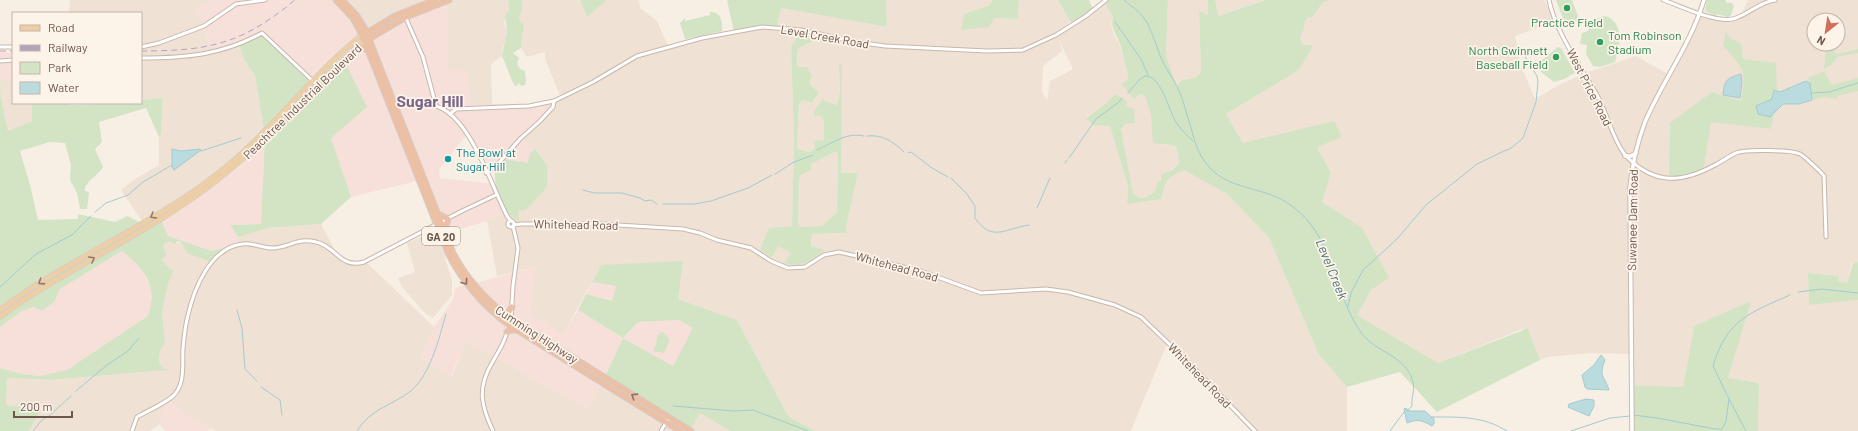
<svg xmlns="http://www.w3.org/2000/svg" width="1858" height="431" font-family="Barlow,sans-serif">
	<style>
		.residential { fill: #efe1d3; fill-rule: evenodd }
		.commercial { fill: #f7e0d9 }
		.green { fill: #d3e4c5; fill-rule: evenodd }
		.water { fill: #bbdcdf; stroke: #a3cbcf }
		.lines { fill: none; stroke-linecap: round; stroke-linejoin: round }
		.stream { stroke: #a3cbcf; stroke-width: 1 }
		.tertiary-casing { stroke: #c7b7ac; stroke-width: 5 }
		.secondary-casing { stroke: #ccb9ad; stroke-width: 5.5 }
		.primary-casing { stroke: #d3cdca; stroke-width: 6 }
		.trunk-casing { stroke: #d3cdca; stroke-width: 7 }
		.tertiary { stroke: #fff; stroke-width: 3 }
		.secondary { stroke: #fff; stroke-width: 3.5 }
		.primary { stroke: #eecfa5; stroke-width: 4.5 }
		.trunk { stroke: #ecc0a4; stroke-width: 5 }
		.rail { stroke: #b2a4c0; stroke-width: 1; stroke-dasharray: 6 4; stroke-linecap: butt }
		.oneway { stroke: #947b67 }
		.oneway2 { stroke: #8d7163 }
		.leisure-dot { fill: #2e9e5b; stroke: #fcf3e9; stroke-width: 1.5 }
		.culture-dot { fill: #0f9aa8; stroke: #fcf3e9; stroke-width: 1.5 }
		.labels { text-anchor: middle; dominant-baseline: central; stroke-width: 3.5; stroke-linejoin: round; paint-order: stroke }
		.shield { fill: #fcf3e9; stroke: #98867c; stroke-width: 1 }
		.shield-label { font-size: 11px; font-weight: bold; fill: #6d574d }
		.leisure-label { font-size: 12px; fill: #27864d; stroke: #fcf3e9 }
		.street-label { font-size: 12px; fill: #6d574d; stroke: #fcf3e9 }
		.culture-label { font-size: 12px; fill: #0d838f; stroke: #fcf3e9; text-anchor: start }
		.water-label { font-size: 13px; font-style: italic; fill: #477277; stroke: #fcf3e9 }
		.district-label { font-size: 16px; font-weight: bold; fill: #7b6689; stroke: #fcf3e9 }
	</style>
	<rect width="100%" height="100%" fill="#f8efe4"/>
	<g class="residential">
		<polygon points="70,0 214,0 196,8 212,51 238,42 244,59 255,76 265,136 247,148 228,166 144,224 121,190 135,179 159,165 159,137 161,134 163,99 141,100 141,13 69,13"/>
		<polygon points="338,0 429,0 363,36"/>
		<polygon points="445,0 508,0 509,11 504,23 507,32 505,43 503,47 502,56 491,64 492,104 470,104 466,71 448,71 448,9"/>
		<path d="M522,0H580L587,17L607,0H639L640,8L657,21L668,46L734,32L781,8L887,27L886,0H993L989,5L964,14L962,30L994,18L1018,19L1019,0H1058L1070,21L1059,35L1105,3L1113,17L1111,24L1114,35L1119,43L1128,75L1127,80L1121,84L1134,99L1142,94L1145,96L1149,106L1156,144L1172,145L1177,150L1179,157V163L1158,181L1157,188L1152,195L1139,198L1133,193L1121,129L1125,124L1126,106L1115,94L1104,105L1086,117L1092,125H1110L1128,186L1127,203L1162,199L1164,187L1172,174L1184,170L1227,194L1269,238L1319,355L1347,387V431H1250L1168,341L1131,431H815L788,416L737,320L678,299L601,265L563,335L529,314L535,267L497,276L487,221L507,212L509,215L518,211L521,139L561,98L545,59V52L527,57L521,48L524,24H522L519,18L522,10ZM816,38L824,40V43L816,40L805,45L797,50V67L809,83L805,100L799,103L797,149L810,152L824,140V122L821,116L825,101L837,105L840,93L839,64L841,173H858L846,227L847,233L812,234L811,246L824,250L785,263L791,253L778,245L768,233L769,228L792,226L794,139L791,47ZM1059,40L1073,69L1050,81L1047,101L1049,104L1042,92L1043,66L1062,51Z"/>
		<polygon points="1168,0 1266,0 1212,18 1199,12 1201,72 1195,78 1182,80 1177,86 1166,56"/>
		<path d="M1330,0H1544L1555,21L1515,36L1520,63L1535,99L1559,85L1585,73L1636,56L1668,74L1696,23L1699,9L1705,13L1722,18H1734L1741,15L1748,0H1858V262L1852,263L1847,283L1838,281L1839,276L1808,273L1809,305L1858,300V431H1758L1759,383L1728,378L1750,302L1694,326L1683,387L1630,385L1629,354L1591,353L1548,357L1540,360L1527,327L1438,363L1357,315L1372,289L1327,205L1322,202L1331,173L1317,147L1243,143L1226,114L1299,70L1312,45H1303L1300,37L1304,28V23L1308,17L1312,18L1322,3ZM1814,20H1838V44H1814ZM1723,46L1742,59L1770,129L1711,121L1712,92L1741,101L1745,82L1743,67Z"/>
		<polygon points="0,78 13,79 13,103 32,103 32,121 8,131 1,98"/>
		<polygon points="835,152 838,153 837,212 822,226 798,227 799,179 810,164"/>
		<polygon points="321,224 339,258 353,263 365,261 434,327 421,358 452,376 466,341 587,408 602,383 679,431 216,431 187,416 165,398 160,424 150,431 29,431 41,409 6,405 7,378 51,380 159,371 167,369 163,368 159,362 160,352 165,341 162,313 168,284 174,270 169,268 160,260 166,253 163,246 166,242 182,243 212,260 231,246 238,237 253,231 267,228"/>
		<polygon points="430,233 437,235 440,242 452,280 452,295 433,318 426,314 402,287 398,278 415,272 407,243"/>
		<polygon points="700,413 730,431 690,431"/>
	</g>
	<g class="commercial">
		<polygon points="214,0 338,0 364,36 395,13 429,0 445,0 448,9 448,70 466,71 470,104 533,104 561,98 521,139 535,149 530,153 528,163 499,167 495,170 495,173 467,135 439,169 440,178 495,184 507,212 487,221 441,235 421,180 351,197 312,84 286,55 250,39 212,52 196,8"/>
		<polygon points="0,52 13,53 13,79 0,78"/>
		<polygon points="265,136 261,224 230,225 238,237 231,246 212,251 168,236 162,222 161,210 208,179 247,148"/>
		<polygon points="122,251 139,264 151,288 151,307 148,316 67,370 40,376 22,374 0,368 0,327 22,311 55,301 60,289"/>
		<polygon points="536,267 529,314 563,335 578,310 623,338 638,322 679,320 694,328 673,366 623,338 602,383 587,408 466,341 451,376 421,358 434,327 453,299 455,288"/>
		<polygon points="592,282 616,286 612,301 586,294"/>
		<polygon points="164,398 187,416 211,427 208,431 165,431 160,424"/>
	</g>
	<g class="green">
		<path d="M508,0H522V10L519,18L522,24L524,23L521,48L513,53L519,58L517,64L520,69L525,71L526,81L525,85L522,86L518,83L517,86H515C509,76 507,66 502,56L507,32L505,14L509,11Z"/>
		<polygon points="580,0 607,0 587,17"/>
		<polygon points="727,0 886,0 887,27 781,8 776,29 758,27 734,32"/>
		<polygon points="993,0 1019,0 1018,19 994,18 989,27 961,30 964,14 989,5"/>
		<polygon points="1058,0 1089,0 1094,12 1075,25 1070,21"/>
		<path d="M1109,0H1168L1166,56L1177,86L1182,80L1195,78L1201,72L1199,11L1208,15V0H1215L1218,16L1266,0H1330L1322,3L1312,18L1308,17L1304,23V28L1300,38L1303,45H1313L1299,70L1226,114L1243,143L1334,121L1342,137L1317,147L1331,173L1322,202L1362,228L1389,278L1372,289L1357,315L1438,363L1521,331L1527,327L1540,360L1437,412L1400,372L1347,387L1319,355L1269,238L1227,194L1184,170C1168,176 1164,182 1162,199L1127,204L1128,186L1110,126L1092,125L1086,118L1104,105L1115,94L1127,101L1126,106L1134,109L1135,123L1125,124L1121,129L1133,193L1139,198C1151,197 1156,193 1158,181L1161,180V174C1169,173 1173,170 1179,163C1179,138 1168,147 1153,143L1151,115L1145,96L1141,94L1134,99L1121,84L1127,80L1128,75C1125,65 1123,54 1120,44C1116,34 1110,28 1113,17L1105,3Z"/>
		<polygon points="1556,0 1572,0 1578,16 1577,20 1565,24"/>
		<polygon points="1707,0 1725,0 1727,3 1732,3 1734,6 1731,15 1728,17 1717,14 1716,16 1705,11"/>
		<path d="M710,12C721,11 723,23 722,31L685,39L680,23L685,18V21L710,15Z"/>
		<path d="M1606,16C1625,24 1620,46 1615,62L1600,67L1593,66L1586,54L1587,45L1580,44L1582,33L1588,31L1589,27H1591C1594,19 1598,17 1606,16Z"/>
		<path d="M1726,32L1731,39L1741,43L1743,59L1776,63L1777,93L1771,129L1711,122L1703,173L1669,178L1670,123L1712,92L1741,101C1747,70 1744,69 1723,46Z"/>
		<path d="M800,33L824,40V43L816,40L805,45L797,50V67H807L812,76L809,83L819,93L811,103L805,100L799,103L797,149L810,152L815,148L814,141L824,140V122L821,116H814V111L823,99L825,101L837,105L840,92L839,64L842,63L841,173H858L846,227L847,233L812,234L811,246L825,250C809,261 804,268 784,263L791,253L778,246L772,257L760,250L769,228L792,226L794,139L791,47ZM835,152L838,153L837,212L822,226L798,227L799,179L802,174L811,170V164Z"/>
		<polygon points="262,34 286,55 312,83 324,71 343,58 367,107 331,138 351,197 321,224 267,228 238,237 230,225 261,224 265,136 255,76 244,59 238,42"/>
		<polygon points="1826,44 1829,44 1837,54 1858,49 1858,53 1837,57 1832,64 1824,70"/>
		<polygon points="1558,47 1561,48 1575,73 1564,79 1554,82 1542,73 1536,65"/>
		<polygon points="1824,71 1832,85 1858,78 1858,91 1837,96 1838,99 1824,97 1812,100 1811,86 1808,78"/>
		<path d="M0,80L1,98L8,131L32,121V103H66L71,105L141,103V100L163,98L161,134L159,137L146,108L99,122L102,142L95,149L103,167C99,175 83,183 85,191L89,192L87,209H80L77,193L70,180L71,165L65,143L50,142L20,151L30,185L38,220L78,219V214L115,222L127,216L144,224L161,210L162,222L168,236L212,251L231,246L211,262L187,253L182,243L178,241L174,244L171,242H166L163,246L166,253L165,257L161,260L169,268L174,270L168,284L162,313L165,341L160,352L159,362L163,368L168,370L51,380L7,378L6,405L41,409L29,431H0V368L22,374L40,376L67,370L148,316C158,286 145,269 122,251L60,289L55,301L42,311L34,307L22,311L0,327Z"/>
		<path d="M535,149L547,165V187L526,210L518,211L519,221C516,219 511,217 508,214C498,202 494,185 495,170L499,167L504,159L528,163L530,153Z"/>
		<path d="M683,261L678,299L737,320L788,416L815,431H730L700,413L690,431H679L602,383L623,338L578,310L586,294L612,301L616,286L592,282L601,265ZM679,320L693,328L673,366L623,338L638,322Z"/>
		<polygon points="1858,262 1858,300 1809,305 1808,273 1839,276 1838,281 1847,283 1853,263"/>
		<polygon points="1751,301 1728,378 1759,383 1758,431 1631,431 1630,385 1683,387 1694,326"/>
		<polygon points="662,332 666,335 670,340 664,353 653,351 656,345 657,336"/>
	</g>
	<g class="water">
		<path d="M1741,74L1742,82L1740,98L1723,95C1724,80 1727,78 1741,74Z"/>
		<polygon points="1806,81 1810,83 1812,100 1799,104 1783,104 1770,117 1758,114 1756,106 1772,99 1774,90 1780,92"/>
		<polygon points="172,149 181,151 200,149 201,150 174,170 172,167"/>
		<path d="M1601,355L1605,360C1598,377 1605,376 1609,390L1587,389L1585,387L1582,375L1594,365Z"/>
		<polygon points="1586,399 1594,400 1594,406 1589,416 1568,407 1569,404"/>
		<path d="M1405,408L1410,411H1425L1434,419V424L1432,426C1422,420 1417,419 1407,423L1404,409Z"/>
	</g>
	<g class="lines">
		<g class="stream">
			<path d="M1124,0C1131,6 1139,11 1144,18C1151,27 1157,49 1162,60C1165,67 1170,74 1174,81C1180,91 1184,103 1187,115C1193,131 1194,147 1205,162C1226,192 1265,185 1292,206C1336,239 1332,290 1360,331C1374,353 1406,354 1413,382C1415,391 1411,398 1412,406L1407,411"/>
			<polyline points="1115,22 1141,59 1148,75"/>
			<path d="M1128,93L1139,80L1145,76C1162,76 1168,110 1176,122C1180,129 1187,135 1193,141"/>
			<polyline points="1812,93 1829,92 1858,83"/>
			<path d="M867,136C882,134 894,142 904,152"/>
			<path d="M817,150C833,143 846,132 864,136"/>
			<polyline points="201,151 241,138"/>
			<polyline points="908,153 911,152 932,168 948,177"/>
			<polyline points="1069,158 1096,119 1119,102 1122,98"/>
			<polyline points="1065,163 1067,160"/>
			<polyline points="775,174 794,162 813,155"/>
			<path d="M951,178L967,194L975,206V218C992,243 1006,228 1029,225"/>
			<polyline points="583,190 594,193 622,193 640,198 645,201 651,200 657,204"/>
			<polyline points="663,204 695,204 711,201 748,188 772,175"/>
			<polyline points="1037,208 1050,178"/>
			<polyline points="95,212 106,203 128,195 143,182 172,165"/>
			<polyline points="0,287 36,254 72,235 91,216"/>
			<polyline points="1798,292 1821,289 1858,293"/>
			<polyline points="1348,307 1351,293 1363,270 1397,239 1426,205 1477,164 1504,151 1510,149 1523,138 1536,102 1538,82 1537,76 1521,50"/>
			<polyline points="237,310 242,328 245,369 257,381"/>
			<polyline points="261,387 280,400 282,415"/>
			<polyline points="76,391 107,365 128,351 139,338"/>
			<polyline points="1729,399 1746,431"/>
			<polyline points="673,406 734,411 753,410 808,431"/>
			<path d="M1633,415L1657,418L1715,429H1722L1726,421L1729,399L1713,366C1727,319 1750,313 1790,295"/>
			<path d="M1432,417C1460,417 1483,416 1507,431"/>
			<polyline points="33,431 42,420 49,416 71,396"/>
			<path d="M357,431C371,409 388,407 408,393C430,378 439,338 446,314"/>
			<polyline points="1390,431 1404,412"/>
			<polyline points="1571,431 1610,418 1630,416"/>
		</g>
		<defs>
			<g id="tertiary">
				<path d="M1549,0C1555,31 1581,67 1597,95C1607,113 1614,143 1627,157C1655,185 1682,183 1715,165C1723,161 1729,156 1736,153C1745,149 1791,150 1800,154C1804,156 1822,173 1824,176L1826,237"/>
				<path d="M1663,0C1681,6 1719,25 1736,18C1750,13 1760,2 1775,0"/>
				<path d="M405,16L423,57L436,106C470,116 492,187 507,216L511,221"/>
				<polyline points="0,47 13,47"/>
				<polyline points="141,47 159,43 204,26 236,4 265,0"/>
				<path d="M141,58C186,58 222,55 262,33L317,85"/>
				<polyline points="0,61 13,60"/>
				<polyline points="450,114 456,109 529,106 554,101 593,82 637,56 702,38 762,27 801,30 856,42 885,46 987,51 1023,50 1056,35 1086,16 1106,0"/>
				<polyline points="486,173 496,166 520,139 540,121 553,107 554,101"/>
				<circle cx="511" cy="224" r="3"/>
				<polyline points="514,225 521,224 602,224 683,229 700,233 717,240 751,248 771,261 788,268 805,267 824,255 839,252 921,271 981,293 1046,289 1068,292 1115,305 1141,317 1187,361 1255,431"/>
				<polyline points="511,319 513,286 518,248 513,226"/>
				<path d="M132,431L137,417C149,410 162,405 172,397C186,385 182,364 183,348C184,337 185,326 188,315C194,289 210,248 242,244C251,242 262,248 272,248C288,248 298,237 316,242C336,246 340,269 364,262L462,211L496,195"/>
				<path d="M493,431C481,406 477,388 492,363C498,352 504,344 507,332"/>
				<polyline points="661,431 667,421"/>
			</g>
			<g id="secondary">
				<polyline points="1625,156 1631,156 1636,153"/>
				<path d="M1632,431L1630,188C1632,165 1637,143 1645,122C1663,80 1691,44 1704,0"/>
			</g>
			<g id="primary">
				<path d="M0,310C68,259 149,227 216,175C270,134 309,77 362,35"/>
				<path d="M0,317C69,266 150,233 217,180C239,162 263,143 283,122C310,94 334,65 365,41"/>
			</g>
			<g id="trunk">
				<path d="M336,0L353,18L362,35L448,253C463,283 482,305 509,325L680,431"/>
				<path d="M342,0L357,16L365,29L453,253C467,280 487,301 511,319L691,431"/>
				<polyline points="365,34 395,16 435,0"/>
				<polyline points="367,40 406,17 449,0"/>
				<polyline points="354,50 361,47 368,50"/>
				<polyline points="438,214 448,219 445,229"/>
				<polyline points="426,230 434,230 440,234"/>
				<polyline points="503,313 508,313 512,307"/>
				<polyline points="507,332 510,330 518,330"/>
			</g>
		</defs>
		<use href="#tertiary" class="tertiary-casing"/>
		<use href="#secondary" class="secondary-casing"/>
		<use href="#primary" class="primary-casing"/>
		<use href="#trunk" class="trunk-casing"/>
		<use href="#tertiary" class="tertiary"/>
		<use href="#secondary" class="secondary"/>
		<use href="#primary" class="primary"/>
		<use href="#trunk" class="trunk"/>
		<g class="rail">
			<polyline points="0,51 13,51"/>
			<path d="M141,51C209,51 242,44 295,0"/>
		</g>
	</g>
	<defs><path id="oneway-chevron" d="M-2-3.5L2.5 0L-2 3.5" fill="none" stroke-width="1.6" stroke-linecap="round" stroke-linejoin="round"/></defs>
	<g class="oneway">
		<use href="#oneway-chevron" transform="translate(153 216) rotate(149)"/>
		<use href="#oneway-chevron" transform="translate(92 259) rotate(-30)"/>
		<use href="#oneway-chevron" transform="translate(41 282) rotate(147)"/>
	</g>
	<g class="oneway2">
		<use href="#oneway-chevron" transform="translate(465 282) rotate(53)"/>
		<use href="#oneway-chevron" transform="translate(634 396) rotate(-148)"/>
	</g>
	<g class="leisure-dot">
		<circle cx="1567" cy="8" r="4"/>
		<circle cx="1600" cy="42" r="4"/>
		<circle cx="1556" cy="57" r="4"/>
	</g>
	<circle class="culture-dot" cx="448" cy="159" r="4"/>
	<g class="labels">
		<rect class="shield" x="422" y="227" width="38" height="18" rx="3"/>
		<g class="shield-label">
			<text x="441" y="236">GA 20</text>
		</g>
		<g class="leisure-label">
			<text x="1567" y="22">Practice Field</text>
			<text x="1608" y="35" text-anchor="start">Tom Robinson<tspan x="1608" dy="14">Stadium</tspan></text>
			<text x="1548" y="50" text-anchor="end">North Gwinnett<tspan x="1548" dy="14">Baseball Field</tspan></text>
		</g>
		<g class="street-label">
			<text transform="translate(825 36) rotate(10)">Level Creek Road</text>
			<text transform="translate(1590 87) rotate(63)">West Price Road</text>
			<text transform="translate(302 101) rotate(-44)">Peachtree Industrial Boulevard</text>
			<text transform="translate(1632 220) rotate(-89)">Suwanee Dam Road</text>
			<text transform="translate(576 224) rotate(1)">Whitehead Road</text>
			<text transform="translate(897 266) rotate(15)">Whitehead Road</text>
			<text transform="translate(537 334) rotate(33)">Cumming Highway</text>
			<text transform="translate(1200 375) rotate(46)">Whitehead Road</text>
		</g>
		<g class="culture-label">
			<text x="456" y="152">The Bowl at<tspan x="456" dy="14">Sugar Hill</tspan></text>
		</g>
		<g class="water-label">
			<text transform="translate(1332 269) rotate(68)">Level Creek</text>
		</g>
		<g class="district-label">
			<text x="430" y="100">Sugar Hill</text>
		</g>
	</g>
	<rect x="12" y="12" width="130" height="92" fill="#fcf3e9" stroke="#c3b5ab"/>
	<rect x="20" y="25" width="20" height="6" fill="#eecfa5" stroke="#c3b5ab"/>
	<text x="48" y="32" font-size="12" fill="#6d574d">Road</text>
	<rect x="20" y="45" width="20" height="6" fill="#b2a4c0" stroke="#c3b5ab"/>
	<text x="48" y="52" font-size="12" fill="#6d574d">Railway</text>
	<rect x="20" y="62" width="20" height="12" fill="#d3e4c5" stroke="#c3b5ab"/>
	<text x="48" y="72" font-size="12" fill="#6d574d">Park</text>
	<rect x="20" y="82" width="20" height="12" fill="#bbdcdf" stroke="#c3b5ab"/>
	<text x="48" y="92" font-size="12" fill="#6d574d">Water</text>
	<g transform="translate(1826 32) rotate(210)"><circle r="19" fill="#fcf3e9" stroke="#c3b5ab"/>
	<path d="M0-3L7 15L0 10L-7 15Z" fill="#d26d59"/>
	<text y="-6" font-size="11" font-weight="bold" text-anchor="middle" fill="#6d574d">N</text>
	</g>
	<path d="M14 411v6h58v-6" fill="none" stroke="#6d574d" stroke-width="2"/>
	<text x="20" y="411" font-size="12" fill="#6d574d" stroke="#fcf3e9" stroke-width="3" paint-order="stroke">200 m</text>
</svg>
